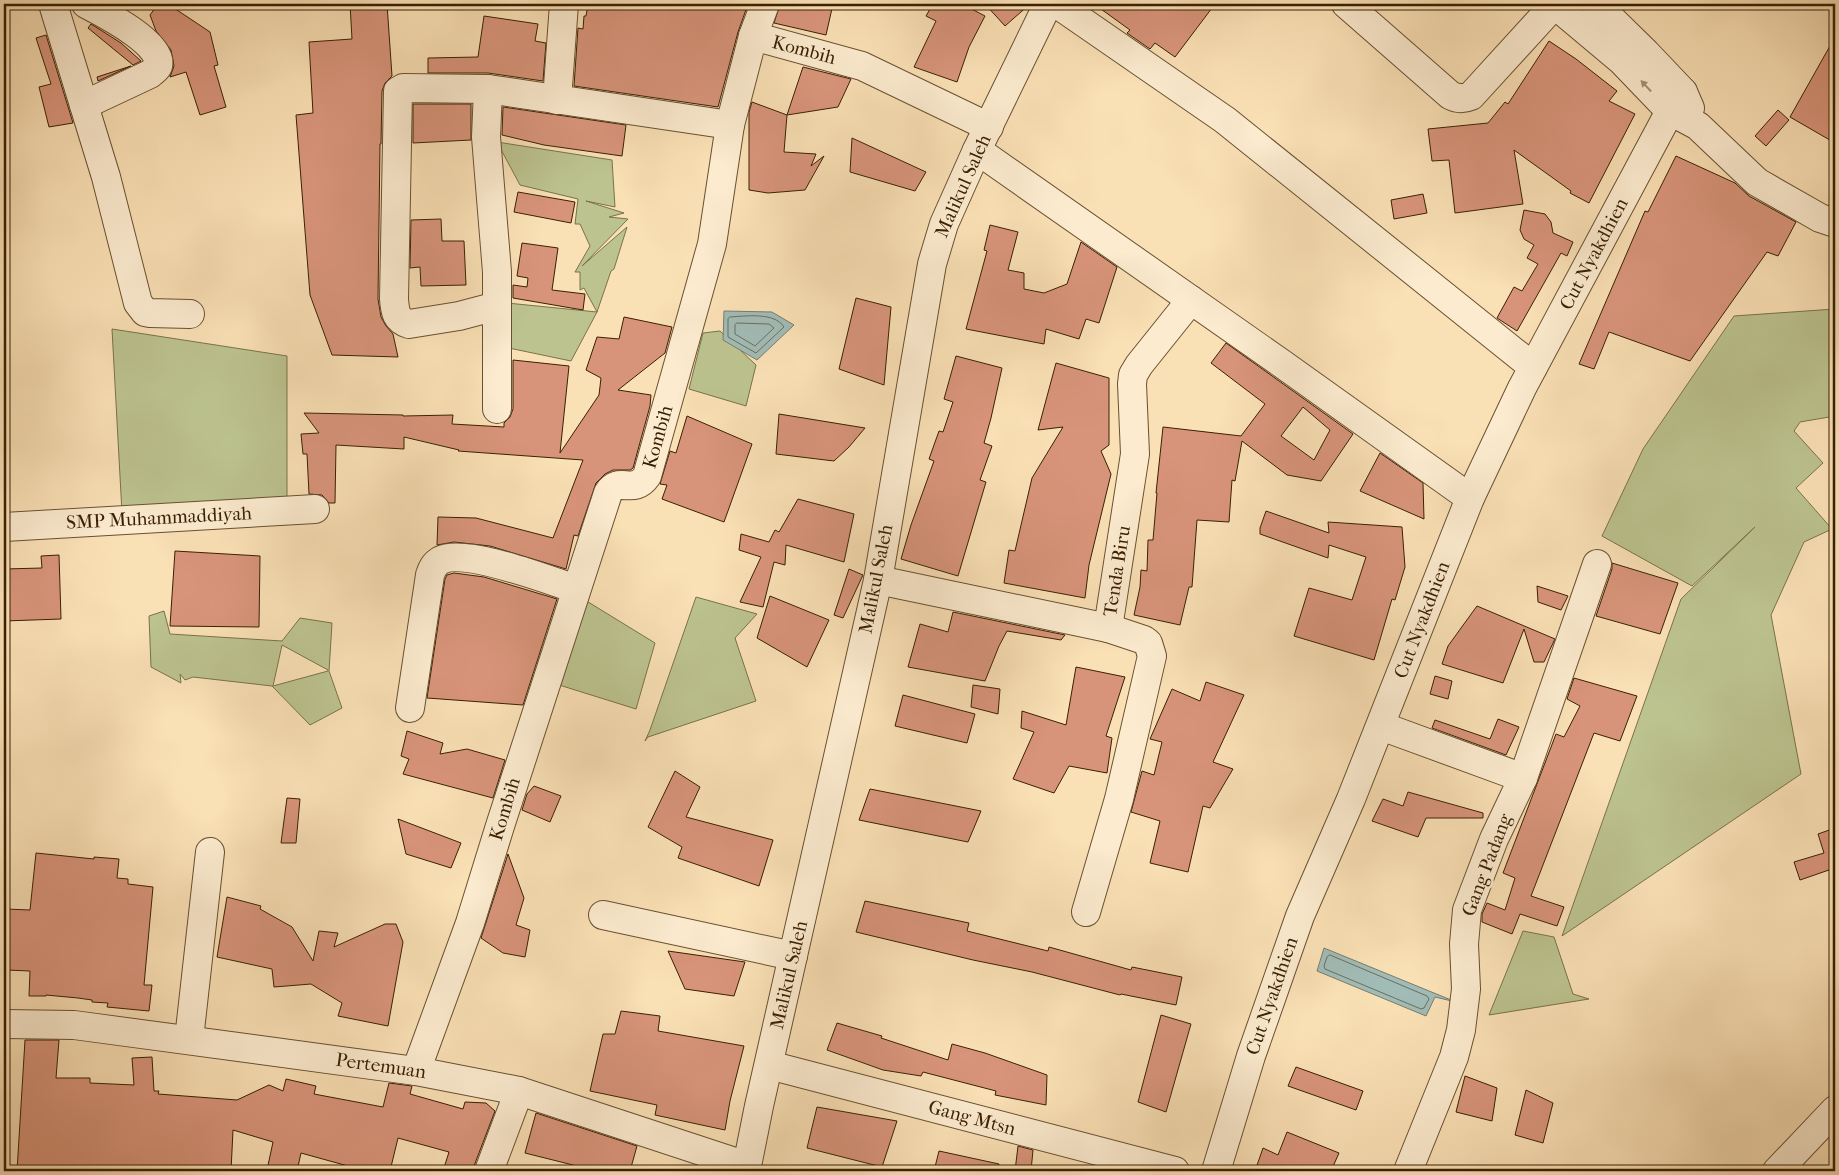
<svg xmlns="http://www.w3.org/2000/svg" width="1839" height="1175" font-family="'IM FELL French Canon',serif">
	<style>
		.green { fill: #bcc38f; stroke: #7a7249; fill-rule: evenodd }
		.water { fill: #a1bbb6; stroke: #777d6e }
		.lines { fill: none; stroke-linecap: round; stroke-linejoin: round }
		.shore { stroke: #6d6e5c; stroke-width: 1 }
		.building { fill: #d8947a; stroke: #392003; fill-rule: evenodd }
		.minor-casing { stroke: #695030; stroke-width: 30 }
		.minor { stroke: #fcebcf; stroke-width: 28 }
		.oneway { fill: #a49073 }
		.labels { text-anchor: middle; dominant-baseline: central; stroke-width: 5; stroke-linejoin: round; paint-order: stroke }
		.street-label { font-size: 19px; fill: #392003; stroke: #fcebcf }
	</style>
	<rect width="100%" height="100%" fill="#fae0b5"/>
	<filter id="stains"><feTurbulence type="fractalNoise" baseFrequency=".004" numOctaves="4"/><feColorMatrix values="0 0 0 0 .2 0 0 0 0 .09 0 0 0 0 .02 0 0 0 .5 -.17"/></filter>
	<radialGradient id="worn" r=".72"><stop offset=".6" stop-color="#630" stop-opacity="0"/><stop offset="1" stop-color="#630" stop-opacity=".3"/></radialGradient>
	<g class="green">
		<polygon points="497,142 612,160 615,207 586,201 624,213 609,217 628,219 582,266 627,227 614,269 611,271 597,312 571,361 504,347 507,303 597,312 584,288 580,290 580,272 575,272 590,246 580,224 575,224 578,199 520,185"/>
		<polygon points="1835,309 1835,416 1800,422 1794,431 1823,463 1796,488 1832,529 1804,542 1771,615 1801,774 1562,936 1681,599 1755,527 1692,586 1602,536 1643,449 1734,316"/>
		<polygon points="112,329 287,356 287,502 122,513"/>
		<polygon points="720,331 756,365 746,406 689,389 703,333"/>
		<polygon points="580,597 655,643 636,709 556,684"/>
		<polygon points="696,597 757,614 735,638 756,701 648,737 645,741 650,730"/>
		<path d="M164,611L170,634L282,641L300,618L332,623L329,671L342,708L310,725L272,686L193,677L185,680L180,674L181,683L151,667L149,616ZM282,645L328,670V671L273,686Z"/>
		<polygon points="1523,931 1554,937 1573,994 1589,999 1489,1015"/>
	</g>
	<g class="water">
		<polygon points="724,311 772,312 794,325 757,360 723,340"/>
		<polygon points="1324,948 1456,1002 1435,997 1426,1016 1317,971"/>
	</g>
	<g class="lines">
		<g class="shore">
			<path d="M730,317C746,316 775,312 784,327L756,353L728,337V319Z"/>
			<polygon points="737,323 769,324 774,328 755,346 735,334 735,325"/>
			<polygon points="1330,955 1427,996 1429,999 1424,1008 1421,1009 1325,969 1324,966 1327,957"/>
		</g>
	</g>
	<g class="building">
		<polygon points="158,4 168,4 210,32 218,65 214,66 226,107 200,115 186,72 170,77 174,66 171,50 156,31 150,15"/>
		<polygon points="350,4 387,4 392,76 385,83 382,91 381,144 380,144 378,299 381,317 386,326 393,334 398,357 332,355 310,295 296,115 313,113 309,42 352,39"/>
		<polygon points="588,4 748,4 738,32 718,107 574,86 578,28 583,29 584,16 586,16"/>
		<polygon points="780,4 833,4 826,35 774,23"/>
		<polygon points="933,4 962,4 985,16 969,47 957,82 914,67 936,21 926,16"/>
		<polygon points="985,4 1030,4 1005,26"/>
		<polygon points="1094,4 1215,4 1175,57 1155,43 1150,49 1127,33 1130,30"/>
		<polygon points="484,16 538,24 535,41 546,43 543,81 488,73 428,73 428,58 478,57"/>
		<polygon points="91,24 121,43 141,61 133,65 88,28"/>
		<polygon points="46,35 73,123 49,127 39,87 51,84 36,38"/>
		<polygon points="1835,37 1835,143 1790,117"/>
		<polygon points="1549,41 1576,59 1617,91 1609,101 1635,114 1589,203 1570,193 1571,191 1514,150 1523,204 1455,213 1449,160 1432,161 1428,129 1488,123 1505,102 1508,104"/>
		<polygon points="131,66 98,81 97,77"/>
		<polygon points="803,67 851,79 838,107 787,115"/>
		<polygon points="752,102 787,115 784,152 816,154 811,166 824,156 805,190 768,193 749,190 749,112"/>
		<polygon points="413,104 471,104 471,140 413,143"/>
		<polygon points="503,107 626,125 622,156 544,145 502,135"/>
		<polygon points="1778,110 1789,120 1766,146 1755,136"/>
		<polygon points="852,138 926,172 915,191 850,172"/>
		<polygon points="1676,156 1735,183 1749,196 1796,222 1778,256 1767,252 1690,361 1609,332 1594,369 1579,364 1645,211 1648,212"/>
		<polygon points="518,192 575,202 571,223 514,212"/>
		<polygon points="1423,194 1427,213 1394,219 1391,200"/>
		<polygon points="1524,210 1545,214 1551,222 1553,233 1573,242 1567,256 1561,253 1517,331 1497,318 1514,287 1522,291 1538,264 1527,258 1534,245 1524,239 1520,230"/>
		<polygon points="441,219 442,241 464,241 466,285 421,286 420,267 410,268 411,220"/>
		<polygon points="990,225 1018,232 1008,270 1024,273 1024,289 1044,293 1067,284 1081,242 1117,267 1099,323 1086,319 1079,339 1046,329 1044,344 966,329 987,251 984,250"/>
		<polygon points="522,243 558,248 552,290 585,294 583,310 513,298 513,285 527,287 528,278 517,276"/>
		<polygon points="856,298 891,307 884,385 839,369"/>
		<polygon points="624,317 672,327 665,353 618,390 651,395 650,406 633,468 630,470 613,470 605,474 596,483 578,536 574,535 566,569 490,546 454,542 437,545 438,517 476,518 553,538 583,460 458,451 459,450 404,437 404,449 336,445 335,503 329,503 322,495 309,494 307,454 303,454 301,434 319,433 304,413 403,415 403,416 453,415 452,424 504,427 504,423 510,417 513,409 513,360 569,366 560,453 599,395 601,378 586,370 597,337 619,339"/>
		<path d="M1226,343L1353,434L1321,481L1287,475L1242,441L1235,481L1232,480L1229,522L1197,520L1192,587H1189L1180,625L1134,615L1140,587L1141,570L1147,571L1148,540H1153L1157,493H1156L1163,427L1241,436L1265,404L1211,363ZM1303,407L1330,430L1314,460L1281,436Z"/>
		<polygon points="956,356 1002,368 991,418 984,443 992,446 980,480 986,482 958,576 901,559 911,525 934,461 929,459 939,431 943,432 953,402 944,399"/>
		<polygon points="1056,363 1109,378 1109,445 1101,451 1111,474 1089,565 1085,598 1004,583 1009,550 1015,551 1032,478 1063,427 1038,430"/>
		<polygon points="779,414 865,428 849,447 834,461 776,454"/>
		<polygon points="687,416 752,444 724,522 662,499 667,485 660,484 670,451 676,453"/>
		<polygon points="1380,453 1423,483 1424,519 1360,491"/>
		<polygon points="798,499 854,514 844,562 786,545 785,565 774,562 763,607 740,602 761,557 739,550 741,534 769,542 775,530 779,532"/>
		<polygon points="1266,511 1329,533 1328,522 1402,527 1405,567 1395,600 1392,599 1374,660 1294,636 1309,588 1352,600 1366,557 1329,545 1328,558 1260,534 1260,528"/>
		<polygon points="175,551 260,556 259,627 170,626"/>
		<polygon points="59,555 61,619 4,621 4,569 42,568 41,556"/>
		<polygon points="1612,563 1678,583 1660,634 1596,616 1612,569"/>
		<polygon points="849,569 863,575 843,618 834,615"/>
		<polygon points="454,573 484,577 557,599 523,705 427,698 445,579 447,575"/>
		<polygon points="1537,586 1568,596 1561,610 1538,602"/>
		<polygon points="770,596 829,620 807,667 757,638"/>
		<polygon points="1477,606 1555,639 1544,662 1534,662 1524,629 1503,683 1442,664 1448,646"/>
		<polygon points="953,612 1065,635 1061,640 1007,631 999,646 985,681 908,667 920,624 948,632"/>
		<polygon points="1076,667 1125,677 1106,736 1112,738 1107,773 1069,766 1054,793 1013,779 1034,732 1021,728 1022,711 1066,725"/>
		<polygon points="1435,676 1452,681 1448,699 1430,694"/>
		<polygon points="1574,678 1637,696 1620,741 1594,733 1531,896 1564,907 1557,926 1520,914 1512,934 1482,922 1482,914 1487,903 1505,910 1515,878 1503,873 1556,734 1564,737 1580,706 1567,699"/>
		<polygon points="1206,682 1244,695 1213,762 1233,769 1210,808 1203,806 1188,872 1150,863 1160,821 1131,812 1142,771 1154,775 1162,742 1150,739 1172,689 1200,701"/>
		<polygon points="973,685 1000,689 998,714 971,707"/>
		<polygon points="903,695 975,714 967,743 895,726"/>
		<polygon points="1498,719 1519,727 1506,755 1432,728 1435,720 1490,739"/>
		<polygon points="407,731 443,743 440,754 467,749 505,760 493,798 403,774 409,759 401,756"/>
		<polygon points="675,771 700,787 686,817 773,840 759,886 678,858 682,847 648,827"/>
		<polygon points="534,786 561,796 550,822 522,810 527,794"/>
		<polygon points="870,789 981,811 968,842 859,820"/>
		<polygon points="1408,792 1483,813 1483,818 1426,818 1418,837 1372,821 1383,799 1403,806"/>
		<polygon points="287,798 300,799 296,843 281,843"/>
		<polygon points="398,819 461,843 451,868 406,854"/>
		<polygon points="1835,828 1835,878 1832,878 1829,870 1800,880 1794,862 1824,853 1818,834"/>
		<polygon points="36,853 94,859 94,857 119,859 117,878 128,879 128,884 153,887 144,985 152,985 149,1011 107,1007 108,1003 92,1002 92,1000 78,998 46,995 46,996 29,996 30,971 6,970 8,928 5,928 6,909 30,910"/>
		<polygon points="508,854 524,898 516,925 530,930 525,957 503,953 481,938"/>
		<polygon points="227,897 261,906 260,909 292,927 313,961 319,931 338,933 334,947 385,924 396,924 403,942 388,1026 338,1016 342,1003 311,984 274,987 272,969 217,957"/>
		<polygon points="865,901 969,923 967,931 1048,951 1049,947 1131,970 1132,967 1182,977 1176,1005 1121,994 1120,995 1032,972 973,960 856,932"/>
		<polygon points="668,951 745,962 734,996 685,989"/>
		<polygon points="621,1011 660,1016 658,1031 744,1046 730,1101 725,1130 655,1115 657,1105 590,1091 603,1034 615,1034"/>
		<polygon points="1161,1015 1191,1024 1166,1112 1138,1102"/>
		<polygon points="837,1023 882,1036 881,1038 948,1060 952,1044 985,1053 1047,1075 1046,1105 995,1095 996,1091 923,1072 921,1076 883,1070 827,1050"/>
		<polygon points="25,1040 59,1040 56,1078 90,1078 90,1083 134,1085 132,1058 152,1057 154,1091 159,1091 158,1094 237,1100 269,1085 283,1091 286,1079 316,1086 314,1094 383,1107 389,1083 412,1086 410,1094 463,1109 465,1102 486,1103 495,1111 474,1166 474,1171 443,1171 449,1152 398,1138 390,1171 366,1171 301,1153 297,1171 267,1170 273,1142 233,1130 231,1171 17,1171"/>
		<polygon points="1296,1067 1363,1091 1356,1110 1288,1086"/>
		<polygon points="1465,1076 1497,1088 1492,1121 1456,1112"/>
		<polygon points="1526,1090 1553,1103 1543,1143 1515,1135"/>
		<polygon points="817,1107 897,1121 882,1167 807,1148"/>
		<polygon points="536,1113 637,1146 630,1171 597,1171 525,1153"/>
		<polygon points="1287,1132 1339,1153 1331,1171 1255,1171 1263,1148 1278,1155"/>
		<polygon points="1018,1146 1033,1150 1031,1171 1015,1171"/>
		<polygon points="939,1151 999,1164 998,1171 934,1171"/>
	</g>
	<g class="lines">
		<defs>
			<g id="minor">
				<polyline points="53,4 106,177 138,303 145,312 150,313 190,314"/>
				<polyline points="1057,4 1225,120 1533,367"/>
				<path d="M1346,4L1450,95C1457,99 1464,99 1471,96L1555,4"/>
				<polyline points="1554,4 1622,61 1670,111 1698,126 1757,182 1820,218 1835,223"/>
				<polyline points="1596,4 1646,53 1683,92 1690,108"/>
				<polyline points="753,36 765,4"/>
				<path d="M488,89L403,88L398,91L394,299C395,312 396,320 409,324L459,316L497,306"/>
				<polyline points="557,100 564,4"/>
				<path d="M84,105L150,74C153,71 157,69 158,66C165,44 101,12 86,4"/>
				<polyline points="977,150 1281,363 1470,498"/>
				<polyline points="497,409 497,272 486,137 488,89 730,125"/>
				<polyline points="4,527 315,509"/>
				<polyline points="878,580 1108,628 1135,454 1132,384 1133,375 1139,365 1191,300"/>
				<path d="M410,708L430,575C432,569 434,564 441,560C466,548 548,580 576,589"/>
				<polyline points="1381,726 1523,778"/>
				<polyline points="1086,912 1119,799 1152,656 1148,643 1144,640 1108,628"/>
				<polyline points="603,915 793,956"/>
				<polyline points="4,1024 74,1025 416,1071 519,1091 747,1166"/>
				<polyline points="189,1039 210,852"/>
				<polyline points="769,1065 1175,1171"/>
				<path d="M416,1071L470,923L500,826L608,493C619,475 633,496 647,476L712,244L730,125L753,36L862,66L989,127"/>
				<polyline points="489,1171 519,1091"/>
				<polyline points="746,1171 759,1106 878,580 932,264 944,224 977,150 1048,4"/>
				<polyline points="1216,1171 1251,1056 1300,916 1351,799 1470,498 1522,388 1670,111 1683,92"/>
				<polyline points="1408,1171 1454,1057 1461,1030 1466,989 1464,944 1467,910 1494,839 1523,778 1597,564"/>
				<polyline points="1777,1171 1835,1110"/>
			</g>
		</defs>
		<use href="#minor" class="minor-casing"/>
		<use href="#minor" class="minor"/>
	</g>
	<defs><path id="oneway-solid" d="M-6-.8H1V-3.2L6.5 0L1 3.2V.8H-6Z" transform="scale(1.25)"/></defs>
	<use class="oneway" href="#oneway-solid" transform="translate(1646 86) rotate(-133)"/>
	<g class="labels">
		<g class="street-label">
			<text transform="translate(804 50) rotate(15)">Kombih</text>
			<text transform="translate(963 186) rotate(-66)">Malikul Saleh</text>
			<text transform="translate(1594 254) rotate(-62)">Cut Nyakdhien</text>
			<text transform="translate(658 437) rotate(-74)">Kombih</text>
			<text transform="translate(159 518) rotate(-3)">SMP Muhammaddiyah</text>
			<text transform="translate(1117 571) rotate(-81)">Tenda Biru</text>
			<text transform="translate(876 579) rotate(-79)">Malikul Saleh</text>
			<text transform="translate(1422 620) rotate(-69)">Cut Nyakdhien</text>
			<text transform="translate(505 809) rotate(-73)">Kombih</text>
			<text transform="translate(1487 865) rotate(-69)">Gang Padang</text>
			<text transform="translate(789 975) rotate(-77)">Malikul Saleh</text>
			<text transform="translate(1272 996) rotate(-71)">Cut Nyakdhien</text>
			<text transform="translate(381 1066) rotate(8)">Pertemuan</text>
			<text transform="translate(972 1118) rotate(15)">Gang Mtsn</text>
		</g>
	</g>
	<rect width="1839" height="1175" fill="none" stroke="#fae0b5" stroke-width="20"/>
	<rect x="5" y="5" width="1829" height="1165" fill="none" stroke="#392003" stroke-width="2.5"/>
	<rect x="10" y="10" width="1819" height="1155" fill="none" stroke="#392003"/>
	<rect width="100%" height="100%" filter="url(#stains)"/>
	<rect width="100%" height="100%" fill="url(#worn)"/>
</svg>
